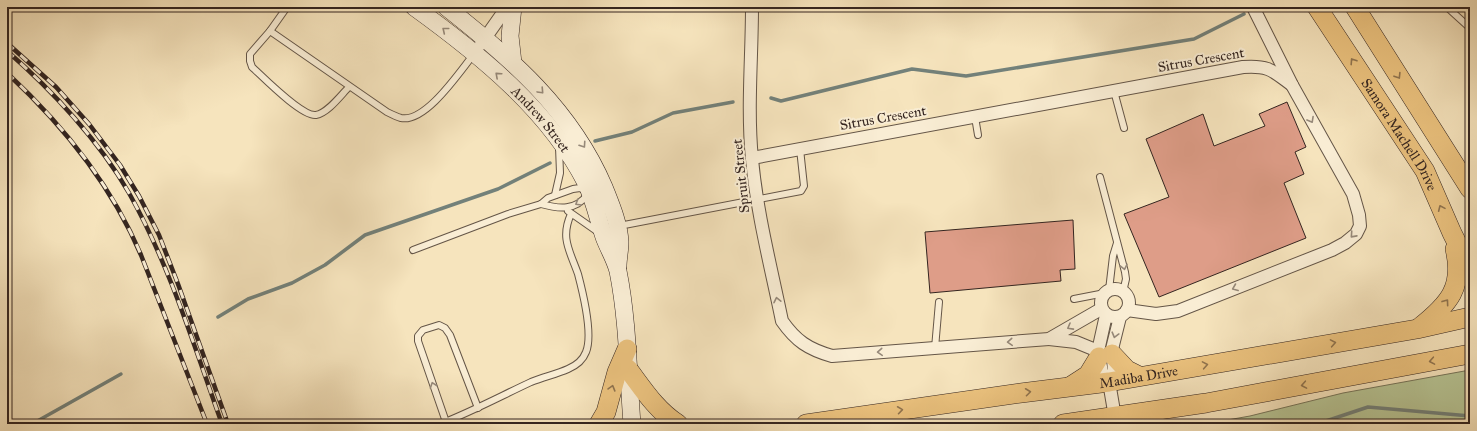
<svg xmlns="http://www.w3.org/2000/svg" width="1477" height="431" font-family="'IM FELL Great Primer',serif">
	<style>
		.green { fill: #b7c595; stroke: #76755a }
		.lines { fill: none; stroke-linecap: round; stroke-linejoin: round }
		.stream { stroke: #73817a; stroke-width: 3.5 }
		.building { fill: #de9d88; stroke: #342520 }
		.service-casing { stroke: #645547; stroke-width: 8 }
		.minor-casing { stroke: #645547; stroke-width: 14 }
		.secondary-casing { stroke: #342520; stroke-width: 18 }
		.primary-casing { stroke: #342520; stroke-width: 20 }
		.service { stroke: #f9edd4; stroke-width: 6 }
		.minor { stroke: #f9edd4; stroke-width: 12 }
		.secondary { stroke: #f9edd4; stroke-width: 17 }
		.primary { stroke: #ebc27e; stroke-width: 19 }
		.rail-casing { stroke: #342520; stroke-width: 4.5 }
		.rail { stroke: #f9edd4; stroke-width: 3; stroke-dasharray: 9; stroke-linecap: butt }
		.oneway { stroke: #96897a }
		.oneway2 { stroke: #90744f }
		.labels { text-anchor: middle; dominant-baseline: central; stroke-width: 4; stroke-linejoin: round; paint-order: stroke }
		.street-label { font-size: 14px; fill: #342520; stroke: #f9edd4 }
	</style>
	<rect width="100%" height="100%" fill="#f6e4bd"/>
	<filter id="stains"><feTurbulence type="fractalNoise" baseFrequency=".005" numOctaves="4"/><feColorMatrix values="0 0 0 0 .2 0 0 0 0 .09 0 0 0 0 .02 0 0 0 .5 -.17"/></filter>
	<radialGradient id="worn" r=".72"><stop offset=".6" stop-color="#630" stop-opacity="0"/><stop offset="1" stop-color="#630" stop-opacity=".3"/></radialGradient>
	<polygon class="green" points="1470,370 1470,424 1205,424 1250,416 1343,393"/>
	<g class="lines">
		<g class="stream">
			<polyline points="771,98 781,101 912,69 966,76 1194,39 1244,14"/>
			<polyline points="595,141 632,132 673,113 733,102"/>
			<polyline points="218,317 248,299 292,283 325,265 365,235 498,189 550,163"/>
			<polyline points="32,424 121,374"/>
			<polyline points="1317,424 1368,407 1470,416"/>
		</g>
	</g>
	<g class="building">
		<polygon points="1287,102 1306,147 1295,152 1304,174 1284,183 1306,238 1159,297 1124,214 1169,197 1146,139 1203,114 1214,146 1265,126 1259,114"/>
		<polygon points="1073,220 1075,269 1060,270 1061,281 930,293 925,232"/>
	</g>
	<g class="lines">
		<defs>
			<g id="service">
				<path d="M287,7L270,31L250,54V61L252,67C263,77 302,117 316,115C328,113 341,95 349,87"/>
				<polyline points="1448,8 1470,28"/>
				<path d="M270,31L387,112C391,114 397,117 401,118C426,123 460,71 474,54"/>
				<polyline points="1114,91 1124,128"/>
				<polyline points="975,117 978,135"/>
				<polyline points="1100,177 1125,272 1126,279 1123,292"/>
				<polyline points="555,195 560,173 559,147"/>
				<path d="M541,204C559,209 576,211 588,194"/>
				<polyline points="568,211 598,232"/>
				<polyline points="619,226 801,191 804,186 800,149"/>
				<polyline points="413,250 508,214 541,204 548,198 573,189 580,188 587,191"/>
				<polyline points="1109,290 1113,256 1117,243"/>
				<polyline points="1074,299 1105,293"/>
				<polyline points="935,348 939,302"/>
				<polyline points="446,422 418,341 418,336 423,330 439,325 445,328 450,335 478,408"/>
				<path d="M440,424C471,412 501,396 531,382C543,377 557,374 568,369C575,366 583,360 586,352C593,335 583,293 578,274C570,251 560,238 571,214"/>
			</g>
			<g id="minor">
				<path d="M752,7C752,57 747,109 752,159C757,214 771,267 782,321C796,341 808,349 832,356L1049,339L1101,309"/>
				<polyline points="481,44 507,7"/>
				<path d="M752,158L1243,67C1269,65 1273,71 1292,85"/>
				<circle cx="1115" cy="303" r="14"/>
				<polyline points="1127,310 1156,314 1178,311 1332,250 1345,243 1356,234 1360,226 1359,215 1353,194 1292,85 1253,7"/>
				<polyline points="1106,315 1098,351 1102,372 1109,382 1116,423"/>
				<polyline points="1049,339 1076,342 1098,351"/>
				<polyline points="1109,382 1114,370 1112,349 1120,317"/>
			</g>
			<g id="secondary">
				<path id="s1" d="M414,7C479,54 549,110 586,183C594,200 598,219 604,237C608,248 615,259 618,271C628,321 628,373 632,424"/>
				<path d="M446,7C511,58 571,110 604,187C611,205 619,223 620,242C620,250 618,259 618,266"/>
				<polyline points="513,7 510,36 513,63"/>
			</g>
			<g id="primary">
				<path id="s2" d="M1317,7L1425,171L1452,233L1470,269"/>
				<polyline points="1355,7 1470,189"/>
				<path d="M1420,327C1449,304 1464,287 1455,249"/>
				<polyline points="1112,354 1127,370 1139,376"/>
				<path d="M628,369C643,389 657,411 678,424"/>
				<polyline points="1071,386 1088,375 1099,357"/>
				<polyline points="599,424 606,412 617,372 627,349"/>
				<path id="s3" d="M806,424L1021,393L1109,382L1417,329L1470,317"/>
				<polyline points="1063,424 1206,403 1470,354"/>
			</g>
		</defs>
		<use href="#service" class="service-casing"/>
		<use href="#minor" class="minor-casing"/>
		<use href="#secondary" class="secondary-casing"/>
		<use href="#primary" class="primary-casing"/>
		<use href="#service" class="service"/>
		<use href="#minor" class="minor"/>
		<use href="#secondary" class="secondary"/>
		<use href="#primary" class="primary"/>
		<defs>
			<g id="rail">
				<polyline points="7,43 56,87 89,124 120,165 139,196 159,235 178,284 228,424"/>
				<path d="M7,51C52,90 100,142 129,193C170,266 194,346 222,424"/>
				<path d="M7,73C63,125 111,184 141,255L207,424"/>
			</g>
		</defs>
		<use href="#rail" class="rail-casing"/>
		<use href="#rail" class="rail"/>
	</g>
	<defs><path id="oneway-chevron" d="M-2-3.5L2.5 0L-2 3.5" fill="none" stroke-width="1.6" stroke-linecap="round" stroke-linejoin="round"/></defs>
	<g class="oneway">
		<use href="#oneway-chevron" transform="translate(445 30) rotate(-141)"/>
		<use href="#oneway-chevron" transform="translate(498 75) rotate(-138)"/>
		<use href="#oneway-chevron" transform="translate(541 91) rotate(47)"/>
		<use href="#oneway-chevron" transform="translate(1311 120) rotate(61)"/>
		<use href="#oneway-chevron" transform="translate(583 145) rotate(56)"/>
		<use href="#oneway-chevron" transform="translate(578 203) rotate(149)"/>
		<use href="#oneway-chevron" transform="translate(1353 235) rotate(132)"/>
		<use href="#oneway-chevron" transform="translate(1124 267) rotate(78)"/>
		<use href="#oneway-chevron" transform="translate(1235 288) rotate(158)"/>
		<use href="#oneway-chevron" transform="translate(777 300) rotate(-102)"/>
		<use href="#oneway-chevron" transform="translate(1070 327) rotate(151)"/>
		<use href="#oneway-chevron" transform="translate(1115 335) rotate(105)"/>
		<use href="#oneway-chevron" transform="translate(1010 342) rotate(176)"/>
		<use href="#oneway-chevron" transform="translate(880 352) rotate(176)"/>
		<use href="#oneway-chevron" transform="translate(433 385) rotate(-109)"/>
	</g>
	<g class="oneway2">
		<use href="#oneway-chevron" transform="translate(1353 61) rotate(-123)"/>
		<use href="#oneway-chevron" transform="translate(1398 76) rotate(58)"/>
		<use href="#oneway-chevron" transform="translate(1441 208) rotate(-114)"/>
		<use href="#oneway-chevron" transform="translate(1446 302) rotate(-54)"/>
		<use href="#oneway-chevron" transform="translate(1333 343) rotate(-10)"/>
		<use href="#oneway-chevron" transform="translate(1432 361) rotate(170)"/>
		<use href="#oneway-chevron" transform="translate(1205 365) rotate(-10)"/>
		<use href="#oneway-chevron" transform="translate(1304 385) rotate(170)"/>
		<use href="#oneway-chevron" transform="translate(612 388) rotate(-74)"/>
		<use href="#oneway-chevron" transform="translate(1028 392) rotate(-7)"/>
		<use href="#oneway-chevron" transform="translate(900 410) rotate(-8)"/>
	</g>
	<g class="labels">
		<g class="street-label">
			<text transform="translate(1201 60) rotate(-10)">Sitrus Crescent</text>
			<text transform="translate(883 118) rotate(-10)">Sitrus Crescent</text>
			<text stroke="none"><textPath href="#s1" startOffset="170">Andrew Street</textPath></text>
			<text stroke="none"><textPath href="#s2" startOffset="152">Samora Machell Drive</textPath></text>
			<text transform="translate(741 176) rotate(-96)">Spruit Street</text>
			<text stroke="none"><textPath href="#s3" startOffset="336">Madiba Drive</textPath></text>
		</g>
	</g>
	<rect width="1477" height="431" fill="none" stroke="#f6e4bd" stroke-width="24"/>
	<rect x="8" y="8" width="1461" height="415" fill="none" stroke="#342520" stroke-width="2"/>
	<rect x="12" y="12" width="1453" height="407" fill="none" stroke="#342520"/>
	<rect width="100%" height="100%" filter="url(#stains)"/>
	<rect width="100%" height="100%" fill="url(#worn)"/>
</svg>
